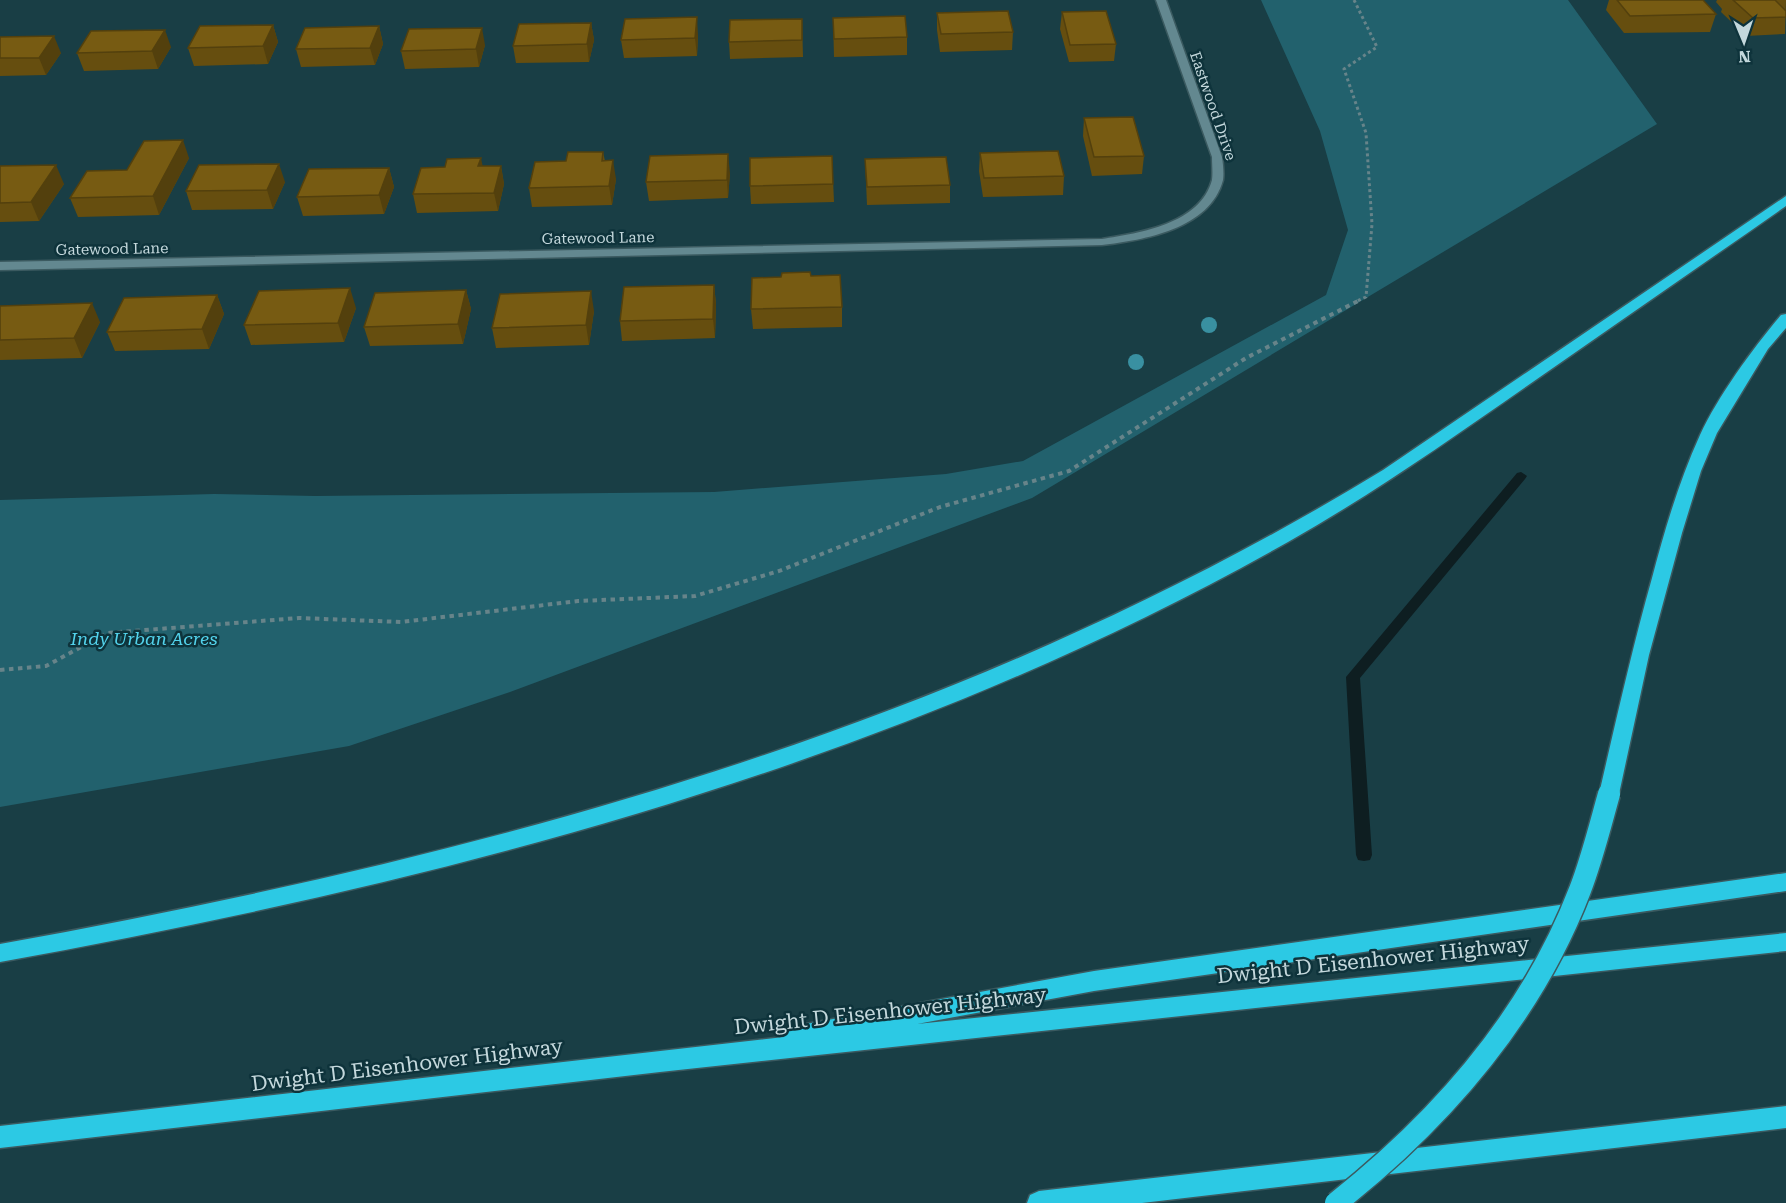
<svg xmlns="http://www.w3.org/2000/svg" width="1786" height="1203" font-family="'Roboto Serif',serif">
	<style>
		.green { fill: #22616d }
		.lines { fill: none; stroke-linecap: round; stroke-linejoin: round }
		.stream { fill: #0e1e21; fill-rule: evenodd }
		.minor-casing { stroke: #3b5a60; stroke-width: 3 }
		.highway-casing { stroke: #3b5a60; stroke-width: 3 }
		.path-far1 { stroke: #67848a; stroke-width: 3; stroke-dasharray: 3 3; stroke-linecap: butt }
		.path { stroke: #67848a; stroke-width: 4; stroke-dasharray: 4.5 4.5; stroke-linecap: butt }
		.minor { fill: #638890; fill-rule: evenodd }
		.highway { fill: #2cc9e4; fill-rule: evenodd }
		.highway-bridge-casing { stroke: #3b5a60; stroke-width: 25; stroke-linecap: butt }
		.highway-bridge { stroke: #2cc9e4; stroke-width: 22 }
		.tree { fill: #3990a1 }
		.wall { fill: #664e0f }
		.shaded-wall { fill: #53400d }
		.building { fill: #775b12; stroke: #53400d; stroke-width: 1.5 }
		.labels { text-anchor: middle; dominant-baseline: central; stroke-width: 5; stroke-linejoin: round; paint-order: stroke }
		.far-street-label { font-size: 15px; fill: #c4d8dc; stroke: #0e333b }
		.park-label { font-size: 18px; font-style: italic; fill: #53d3ec; stroke: #0e333b }
		.near-street-label { font-size: 21px; fill: #c4d8dc; stroke: #0e333b }
	</style>
	<rect width="100%" height="100%" fill="#193e45"/>
	<polygon class="green" points="1261,0 1568,0 1657,124 1032,498 510,692 349,746 0,807 0,500 214,494 315,496 714,492 946,474 1023,461 1326,295 1348,230 1320,131"/>
	<g class="lines">
		<polygon class="stream" points="1521,472 1527,476 1525,479 1360,678 1372,855 1370,860 1364,861 1358,860 1356,855 1346,677 1517,473"/>
		<defs>
			<path id="minor" d="M1156,0H1166L1222,157C1223,164 1224,173 1223,180C1210,229 1144,240 1102,245L0,270V262L1102,239C1140,233 1200,224 1212,180C1213,173 1212,164 1212,157Z"/>
			<g id="highway">
				<path d="M1786,196V206C1700,266 1613,326 1527,386C1448,441 1371,495 1288,542C891,767 445,881 0,962V944C488,855 956,731 1383,470Z"/>
				<path d="M1786,314V328L1768,349L1717,433L1701,471L1682,533L1649,655L1619,794L1616,800L1609,802L1602,800L1599,794C1616,721 1632,649 1652,578C1665,529 1679,481 1700,435C1718,396 1753,348 1781,315Z"/>
				<polygon points="1786,873 1786,891 1094,991 917,1024 1786,933 1786,951 660,1072 0,1148 0,1126 784,1037 787,1029 795,1026 1094,971"/>
				<polygon points="1786,1106 1786,1128 1142,1203 1027,1203 1030,1195 1039,1191"/>
			</g>
		</defs>
		<use href="#minor" class="minor-casing"/>
		<use href="#highway" class="highway-casing"/>
		<polyline class="path-far1" points="1354,0 1377,47 1344,69 1366,133 1372,224 1366,297 1355,302"/>
		<polyline class="path" points="0,670 46,666 107,633 299,618 401,622 578,601 695,596 779,571 940,507 1069,471 1246,358 1358,301"/>
		<use href="#minor" class="minor"/>
		<use href="#highway" class="highway"/>
		<defs>
			<path id="highway-bridge" d="M1336,1203C1442,1119 1531,1018 1580,890C1592,859 1600,826 1609,794"/>
		</defs>
		<use href="#highway-bridge" class="highway-bridge-casing"/>
		<use href="#highway-bridge" class="highway-bridge"/>
	</g>
	<g class="tree">
		<circle cx="1209" cy="325" r="8"/>
		<circle cx="1136" cy="362" r="8"/>
	</g>
	<g class="wall">
		<polygon points="1609,0 1703,0 1716,14 1710,32 1624,33 1606,10"/>
		<polygon points="1717,0 1786,0 1785,34 1746,36 1721,12 1722,9 1716,2"/>
		<polygon points="1062,12 1116,44 1114,61 1069,62 1060,29"/>
		<polygon points="937,13 1013,32 1012,50 940,52 937,30"/>
		<polygon points="833,18 907,37 907,55 834,57"/>
		<polygon points="802,19 803,57 730,59 729,42"/>
		<polygon points="591,23 594,40 589,62 516,63 513,46"/>
		<polygon points="273,25 278,42 268,64 194,66 188,48"/>
		<polygon points="379,26 383,44 375,65 301,67 296,49"/>
		<polygon points="698,35 697,56 624,58 621,40"/>
		<polygon points="0,37 61,53 46,75 0,76"/>
		<polygon points="485,45 479,67 405,69 401,51"/>
		<polygon points="171,47 158,69 84,71 77,53"/>
		<polygon points="1084,118 1144,156 1142,174 1092,176 1083,136"/>
		<polygon points="603,152 605,161 616,179 612,205 532,207 529,188 566,161"/>
		<polygon points="980,153 1064,176 1063,195 983,197 979,171"/>
		<polygon points="832,156 834,202 751,204 750,186"/>
		<polygon points="189,158 159,215 78,217 70,198"/>
		<polygon points="865,159 950,185 950,203 867,205"/>
		<polygon points="0,166 64,184 39,221 0,222"/>
		<polygon points="482,166 501,166 504,184 498,211 417,213 413,194"/>
		<polygon points="389,168 394,187 384,214 303,216 297,197"/>
		<polygon points="730,173 728,198 649,201 646,182"/>
		<polygon points="285,182 273,209 192,210 186,191"/>
		<polygon points="811,276 842,307 842,327 753,329 751,309"/>
		<polygon points="714,285 716,304 715,338 622,341 620,321"/>
		<polygon points="466,290 471,309 463,344 370,346 364,327"/>
		<polygon points="217,295 224,314 209,349 115,351 107,332"/>
		<polygon points="0,306 100,322 82,358 0,360"/>
		<polygon points="356,308 344,342 251,345 244,325"/>
		<polygon points="594,311 589,345 496,348 492,328"/>
	</g>
	<g class="shaded-wall">
		<polygon points="697,17 698,35 697,56 695,38"/>
		<polygon points="591,23 594,40 589,62 587,44"/>
		<polygon points="273,25 278,42 268,64 263,46"/>
		<polygon points="379,26 383,44 375,65 370,48"/>
		<polygon points="482,28 485,45 479,67 476,49"/>
		<polygon points="165,30 171,47 158,69 152,51"/>
		<polygon points="54,36 61,53 46,75 39,58"/>
		<polygon points="183,140 189,158 159,215 153,196"/>
		<polygon points="728,154 730,173 728,198 727,180"/>
		<polygon points="481,158 485,177 478,166"/>
		<polygon points="613,160 616,179 612,205 609,186"/>
		<polygon points="279,164 285,182 273,209 267,190"/>
		<polygon points="56,165 64,184 39,221 31,202"/>
		<polygon points="501,166 504,184 498,211 494,193"/>
		<polygon points="389,168 394,187 384,214 379,195"/>
		<polygon points="714,285 716,304 715,338 713,319"/>
		<polygon points="350,288 356,308 344,342 338,323"/>
		<polygon points="466,290 471,309 463,344 458,324"/>
		<polygon points="591,291 594,311 589,345 586,325"/>
		<polygon points="217,295 224,314 209,349 202,329"/>
		<polygon points="92,303 100,322 82,358 74,338"/>
	</g>
	<g class="building">
		<polygon points="1617,0 1703,0 1716,14 1630,16"/>
		<polygon points="1733,0 1775,0 1786,11 1786,17 1753,18"/>
		<polygon points="1008,11 1013,32 941,34 937,13"/>
		<polygon points="1106,11 1116,44 1070,45 1062,12"/>
		<polygon points="905,16 907,37 834,39 833,18"/>
		<polygon points="697,17 695,38 621,40 625,19"/>
		<polygon points="802,19 802,40 729,42 730,20"/>
		<polygon points="591,23 587,44 513,46 519,24"/>
		<polygon points="273,25 263,46 188,48 200,26"/>
		<polygon points="379,26 370,48 296,49 305,28"/>
		<polygon points="482,28 476,49 401,51 409,29"/>
		<polygon points="165,30 152,51 77,53 91,31"/>
		<polygon points="54,36 39,58 0,58 0,37"/>
		<polygon points="1133,117 1144,156 1094,157 1084,118"/>
		<polygon points="183,140 153,196 70,198 87,171 127,170 144,141"/>
		<polygon points="1058,151 1064,176 984,178 980,153"/>
		<polygon points="568,152 603,152 602,161 613,160 609,186 529,188 535,162 566,161"/>
		<polygon points="728,154 727,180 646,182 650,156"/>
		<polygon points="832,156 833,184 750,186 750,158"/>
		<polygon points="946,157 950,185 867,187 865,159"/>
		<polygon points="481,158 478,166 501,166 494,193 413,194 421,168 445,167 447,159"/>
		<polygon points="279,164 267,190 186,191 199,165"/>
		<polygon points="56,165 31,202 0,203 0,166"/>
		<polygon points="389,168 379,195 297,197 309,169"/>
		<polygon points="810,272 811,276 840,275 842,307 751,309 752,278 781,277 782,273"/>
		<polygon points="714,285 713,319 620,321 624,287"/>
		<polygon points="350,288 338,323 244,325 259,291"/>
		<polygon points="466,290 458,324 364,327 375,293"/>
		<polygon points="591,291 586,325 492,328 500,294"/>
		<polygon points="217,295 202,329 107,332 124,298"/>
		<polygon points="92,303 74,338 0,340 0,306"/>
	</g>
	<g class="labels">
		<g class="far-street-label">
			<text transform="translate(1213 106) rotate(71)">Eastwood Drive</text>
			<text transform="translate(598 238) rotate(-1)">Gatewood Lane</text>
			<text transform="translate(112 249) rotate(-1)">Gatewood Lane</text>
		</g>
		<g class="park-label">
			<text x="144" y="638">Indy Urban Acres</text>
		</g>
		<g class="near-street-label">
			<text transform="translate(1373 960) rotate(-6)">Dwight D Eisenhower Highway</text>
			<text transform="translate(890 1011) rotate(-6)">Dwight D Eisenhower Highway</text>
			<text transform="translate(407 1065) rotate(-7)">Dwight D Eisenhower Highway</text>
		</g>
	</g>
	<g transform="translate(1744 42) rotate(178)" stroke="#0e333b" stroke-width="4.5" paint-order="stroke">
	<path d="M0-4.5L10 22L0 15L-10 22Z" fill="#c4d8dc"/>
	<text y="-9" font-size="16" font-weight="bold" text-anchor="middle" fill="#c4d8dc">N</text>
	</g>
</svg>
